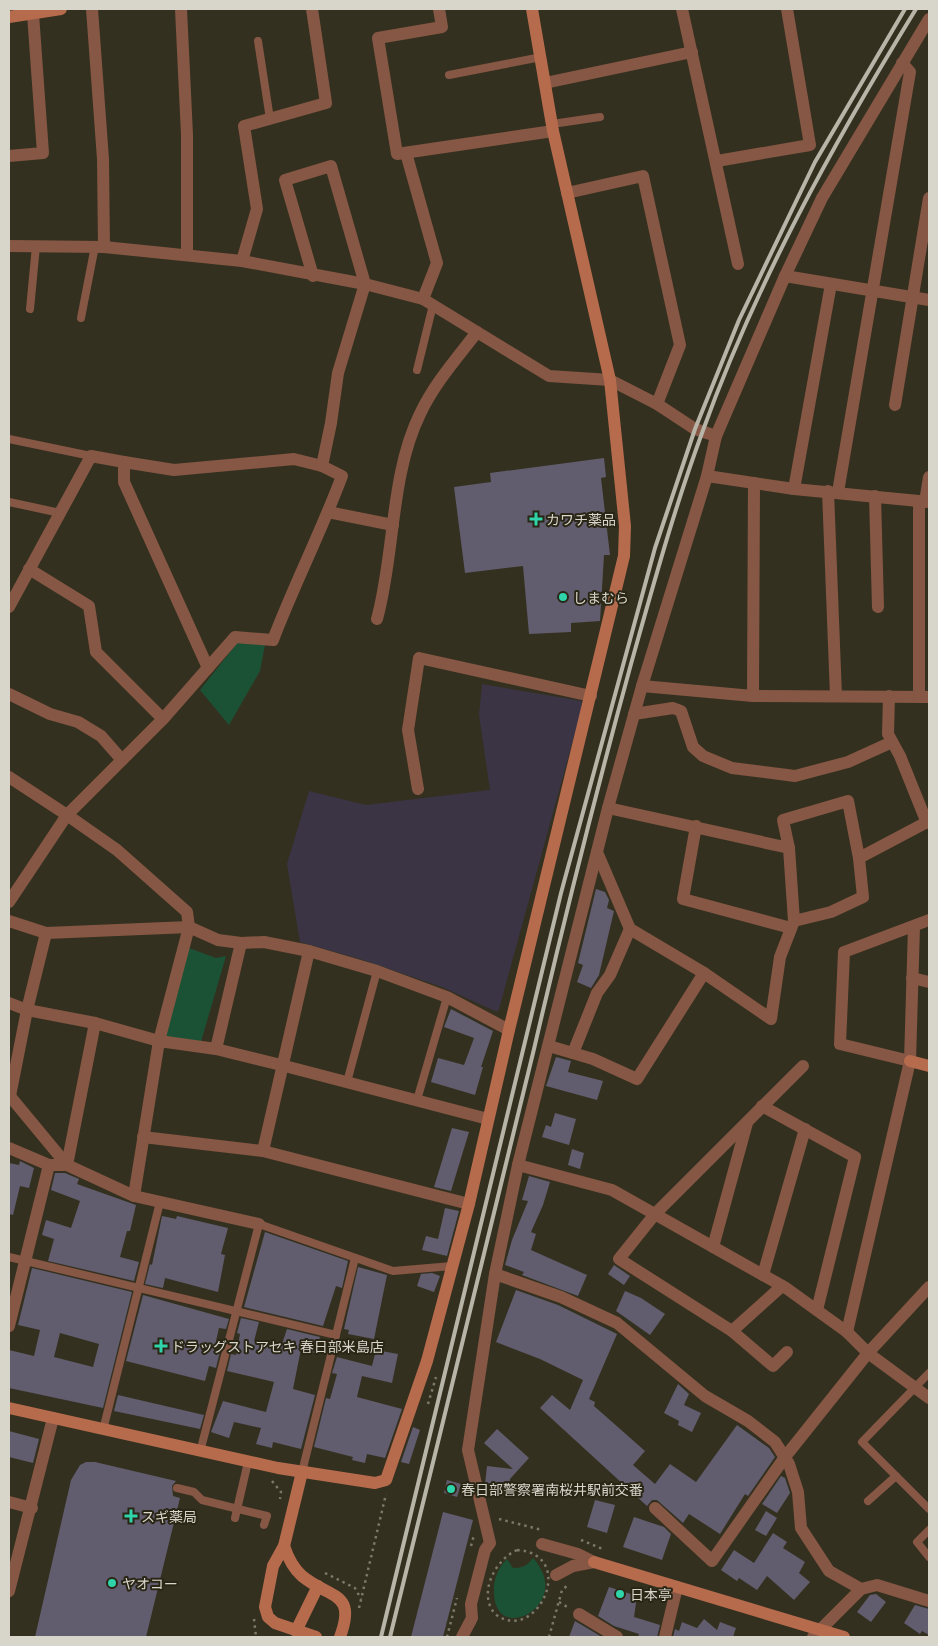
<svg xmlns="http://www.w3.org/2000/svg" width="938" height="1646" font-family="'Titillium Web','Noto Sans JP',sans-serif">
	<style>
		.commercial { fill: #3a3445 }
		.green { fill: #1b5235 }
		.building { fill: #615c6e; fill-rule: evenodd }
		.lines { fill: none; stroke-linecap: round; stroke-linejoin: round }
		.path { stroke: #7c786a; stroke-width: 2.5; stroke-dasharray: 2.5 4; stroke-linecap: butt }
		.lane { stroke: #865744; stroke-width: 8 }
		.street { stroke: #865744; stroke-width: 12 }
		.secondary { stroke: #b66b4d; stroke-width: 12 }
		.rail { stroke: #b7b4a8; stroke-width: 4 }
		.poi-dot { fill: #2fd4aa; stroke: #2a2615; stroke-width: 2 }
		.labels { text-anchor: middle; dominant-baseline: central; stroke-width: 4; stroke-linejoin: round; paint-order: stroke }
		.poi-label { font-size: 14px; fill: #d8d5cb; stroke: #2a2615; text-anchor: start }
	</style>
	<rect width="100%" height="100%" fill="#34301f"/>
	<polygon class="commercial" points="482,684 582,701 581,711 499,1009 497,1012 442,987 363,960 300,942 287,864 309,791 366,805 490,790 479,715"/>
	<g class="green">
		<polygon points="238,642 265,645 260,671 229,725 200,690"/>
		<polygon points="189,948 216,958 226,956 198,1052 164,1044"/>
		<path d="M533,1558C575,1604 496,1646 494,1594C493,1581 497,1569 507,1559L513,1568C523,1568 528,1565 533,1558Z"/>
	</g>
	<g class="building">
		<polygon points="604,458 606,477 601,478 610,555 604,555 600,621 571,623 571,632 529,634 523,566 465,573 454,487 491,482 490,473"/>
		<polygon points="596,889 605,892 609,900 607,908 614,911 599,975 591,988 577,982 583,965 578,963"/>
		<polygon points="451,1009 493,1031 481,1067 483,1067 475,1095 431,1082 438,1058 464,1065 474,1038 444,1027"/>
		<polygon points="556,1057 571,1061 568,1072 603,1081 597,1100 546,1086"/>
		<polygon points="555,1113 576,1119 569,1145 542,1137 546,1125 551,1127"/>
		<polygon points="452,1128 469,1132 451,1191 434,1187"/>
		<polygon points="572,1149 584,1153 580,1169 568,1165"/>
		<polygon points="20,1161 34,1168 29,1188 20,1186 13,1215 9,1214 9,1163 19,1165"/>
		<polygon points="55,1173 65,1173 79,1179 77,1184 136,1205 130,1231 127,1231 120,1257 139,1262 134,1281 48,1261 54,1239 42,1235 46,1220 71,1228 80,1201 51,1190"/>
		<polygon points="529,1176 550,1182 543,1205 531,1232 536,1234 531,1250 587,1275 578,1296 522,1275 524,1272 505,1265 512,1240 528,1201 522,1200"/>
		<polygon points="445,1208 459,1211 447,1256 422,1250 426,1236 438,1239"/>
		<polygon points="162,1216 176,1219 177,1216 228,1228 221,1254 225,1255 218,1292 165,1278 163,1288 145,1284 150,1264 152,1265"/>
		<polygon points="265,1232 348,1261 342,1288 336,1286 323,1326 244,1307"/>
		<polygon points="614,1265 630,1276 624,1285 608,1274"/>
		<polygon points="358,1267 387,1275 374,1339 348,1334 349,1330 344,1329"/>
		<path d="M32,1268L132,1292L103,1408L9,1388V1350L34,1356L40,1330L18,1325ZM60,1333L99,1344L93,1367L54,1357Z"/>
		<polygon points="432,1273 440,1276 434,1292 417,1286 421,1274"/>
		<polygon points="516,1290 558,1305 617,1334 589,1399 595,1402 594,1406 645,1451 633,1465 655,1484 670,1464 696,1482 737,1425 769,1448 775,1457 748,1496 745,1494 720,1534 689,1514 683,1523 657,1500 652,1500 647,1506 540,1408 552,1395 570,1410 583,1380 540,1359 496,1342"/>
		<polygon points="625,1291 641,1298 665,1314 650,1335 616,1311"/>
		<polygon points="143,1295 229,1319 226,1329 219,1328 214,1350 220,1351 216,1368 209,1366 205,1381 126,1361"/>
		<polygon points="241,1318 259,1322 254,1341 281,1347 287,1329 320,1337 315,1353 301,1349 293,1389 315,1395 301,1449 273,1442 272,1448 256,1444 261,1428 234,1422 229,1438 211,1432 223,1401 266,1412 274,1382 227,1371 231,1354 236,1355 240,1334 237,1333"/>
		<polygon points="376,1350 398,1354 392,1383 362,1376 357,1397 402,1409 385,1458 367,1454 365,1463 352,1460 353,1457 314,1447 326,1398 330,1399 337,1374 332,1373 337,1357 372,1366"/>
		<polygon points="678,1384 689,1394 684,1405 701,1413 692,1432 678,1425 679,1421 664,1413"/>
		<polygon points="118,1395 204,1415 200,1429 114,1411"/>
		<polygon points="413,1427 420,1430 409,1464 401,1462"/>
		<polygon points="497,1429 529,1458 510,1479 509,1487 485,1484 487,1466 513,1469 484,1443"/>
		<polygon points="9,1431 39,1439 33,1463 9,1457"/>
		<polygon points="86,1462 95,1462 176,1481 172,1486 173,1496 180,1498 146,1637 35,1637 71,1480 80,1465"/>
		<polygon points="781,1476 785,1478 790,1493 777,1513 762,1504"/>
		<polygon points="447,1480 461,1484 457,1497 444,1493"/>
		<polygon points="595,1500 615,1505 607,1533 587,1527"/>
		<polygon points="766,1511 777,1518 766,1536 755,1530"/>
		<polygon points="443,1512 473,1520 443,1637 411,1637"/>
		<polygon points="634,1517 664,1527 671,1534 662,1560 623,1547"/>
		<polygon points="773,1533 787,1542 783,1548 805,1562 799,1573 810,1582 794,1600 767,1576 757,1590 739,1578 737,1581 721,1570 734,1550 754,1563"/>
		<polygon points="609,1587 637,1596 634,1617 660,1625 657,1637 638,1637 639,1634 614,1626 598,1616"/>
		<polygon points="876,1594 886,1602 871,1622 857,1612 870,1595"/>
		<polygon points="915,1605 929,1609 929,1635 922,1631 920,1634 904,1623"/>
		<polygon points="704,1619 717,1630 720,1622 736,1628 733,1637 673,1637 675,1629 679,1631 682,1622 697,1628"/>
		<polygon points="575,1621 602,1637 569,1637"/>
	</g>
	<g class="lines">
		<g class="path">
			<polyline points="428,1404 436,1377"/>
			<polyline points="272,1481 281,1492 280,1499"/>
			<polyline points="499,1519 542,1530"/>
			<polyline points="581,1540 605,1550"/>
			<polyline points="471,1546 474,1535"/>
			<path d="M517,1550C579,1554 537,1646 495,1614C477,1593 496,1559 517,1550Z"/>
			<polyline points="325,1573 355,1588 361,1599"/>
			<polyline points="559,1602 569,1608"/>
			<polyline points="359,1608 386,1494"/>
			<polyline points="254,1619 256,1637"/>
			<polyline points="447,1637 457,1598"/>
			<polyline points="549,1637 562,1590 568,1585"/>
		</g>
		<g class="lane">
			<polyline points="258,41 270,119"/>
			<polyline points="449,75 541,57"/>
			<polyline points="552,124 600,117"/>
			<polyline points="30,309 36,246"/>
			<polyline points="81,318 95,246"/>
			<polyline points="417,370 433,305"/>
			<polyline points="9,439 91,456"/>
			<polyline points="9,502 60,513"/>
			<polyline points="347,1082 377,971"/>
			<polyline points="417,1100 447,997"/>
			<polyline points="9,1257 336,1335"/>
			<polyline points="929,1373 862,1442 929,1509"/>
			<polyline points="103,1430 160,1202"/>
			<polyline points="200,1452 259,1224 393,1271 452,1266"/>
			<polyline points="302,1472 355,1258"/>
			<polyline points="177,1488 194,1492 202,1500 267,1516 264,1525"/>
			<polyline points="868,1501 896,1476"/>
			<polyline points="235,1518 248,1462"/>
			<polyline points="929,1530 917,1542 929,1557"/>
		</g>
		<g class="street">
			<polyline points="92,9 103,159 104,247"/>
			<polyline points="181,9 187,135 187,255"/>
			<polyline points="439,9 442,27 378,38 397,154 553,131"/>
			<polyline points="682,9 738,264"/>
			<polyline points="545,83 692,52"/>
			<polyline points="406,153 437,263 423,299"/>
			<polyline points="9,156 43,153 33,14"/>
			<polyline points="717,161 810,145 787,9"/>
			<polyline points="567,193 643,176 680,345 657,404"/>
			<polyline points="9,246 104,247 242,261 365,284 423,299 549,376 610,380 657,404 695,429 716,436"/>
			<polyline points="242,261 257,209 244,126 326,103 312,9"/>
			<polyline points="785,276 929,300"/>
			<polyline points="895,405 929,198"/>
			<polyline points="124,462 174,470 294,459 322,466"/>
			<polyline points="707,476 794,489 929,502"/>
			<polyline points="794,489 831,284"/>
			<polyline points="828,491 836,696"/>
			<polyline points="838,492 910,72 902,63"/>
			<polyline points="875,496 878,607"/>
			<polyline points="925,502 929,477"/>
			<polyline points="328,512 393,525"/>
			<polyline points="29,569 89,606 96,652 163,719"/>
			<polyline points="9,607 91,456 124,462 124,482 208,668"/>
			<path d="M377,619C395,554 390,475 420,414C434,384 457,358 477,332"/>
			<polyline points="642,686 753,696 929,697"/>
			<polyline points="9,694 50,714 78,722 101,736 122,760"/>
			<polyline points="753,696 754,483"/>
			<polyline points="889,696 888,734 900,756 927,823"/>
			<polyline points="919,697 919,501"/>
			<polyline points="634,714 673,708 681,711 693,747 703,756 732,768 795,776 848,762 892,742"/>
			<path d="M9,777L67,815L163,719L235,637L273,640C294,585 321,532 342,476L322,466L331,423L338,373L365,284L331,166L285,180L313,276"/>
			<polyline points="418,789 408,730 419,658 591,696"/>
			<polyline points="696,826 683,899 791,928"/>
			<polyline points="789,848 783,820 848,801 859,858"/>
			<polyline points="597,852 630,929 704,973"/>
			<polyline points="9,902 67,815 117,850 187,912 189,927 159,1041 134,1196"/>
			<polyline points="9,921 46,933 189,927 218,940 241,943 264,942 309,951 377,971 447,997 509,1030"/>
			<polyline points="794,921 831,912 863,897 859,858 929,821"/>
			<polyline points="912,978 929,982"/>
			<polyline points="9,1003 27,1010 95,1023 159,1041 216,1049 281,1065 488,1119"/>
			<polyline points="549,1046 593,1059 637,1079 704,973 771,1019 780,957 794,921 789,848 608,808"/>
			<polyline points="216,1049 241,943"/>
			<polyline points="573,1053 597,993 610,975 630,929"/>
			<polyline points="910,1061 840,1044 844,952 929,920"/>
			<polyline points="9,1095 67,1165"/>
			<polyline points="10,1096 27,1010 46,933"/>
			<polyline points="762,1106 855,1157 817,1310"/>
			<polyline points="143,1137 263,1151 469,1204"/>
			<polyline points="9,1148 49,1165 67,1165 134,1196 259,1224"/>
			<polyline points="263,1151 309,951"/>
			<polyline points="67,1165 95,1023"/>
			<polyline points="518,1165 612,1190 786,1288 847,1332 868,1353 929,1398"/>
			<polyline points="713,1247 747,1123"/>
			<polyline points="495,1274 561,1297 617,1323 705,1396 748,1421 775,1442 789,1464 798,1492 801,1528 829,1571 861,1589"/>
			<polyline points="763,1275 805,1129"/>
			<polyline points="9,1326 49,1165"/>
			<polyline points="732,1331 782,1286"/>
			<polyline points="847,1332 910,1061 914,927"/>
			<polyline points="787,1352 773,1366 732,1331 619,1259 655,1214 803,1066"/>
			<polyline points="9,1502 32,1508"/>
			<polyline points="655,1508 712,1561 785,1457 868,1353 929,1287"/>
			<polyline points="542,1544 578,1554 594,1562"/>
			<polyline points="556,1575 573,1566 594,1562"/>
			<polyline points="9,1591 53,1418"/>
			<polyline points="579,1614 617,1637"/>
			<polyline points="462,1637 472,1618 471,1604 485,1550 490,1543 468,1450 495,1274 518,1165 608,808 642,686 707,476 716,436 785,276 822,198 929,19"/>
			<polyline points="665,1637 677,1587"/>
			<polyline points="813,1637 861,1589 877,1585 929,1601"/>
		</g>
		<g class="secondary">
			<polyline points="9,17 61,9"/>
			<polyline points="910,1061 929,1066"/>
			<polyline points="9,1408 278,1468 375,1483 386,1480 427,1361 469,1204 509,1030 624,556 625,526 610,380 553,131 532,9"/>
			<polyline points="302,1472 284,1546 273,1566 265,1607 268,1617 275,1623 316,1637"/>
			<path d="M284,1546C288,1558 293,1568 302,1576C330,1599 357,1591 340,1637"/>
			<polyline points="594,1562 844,1637"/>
			<polyline points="296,1631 318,1586"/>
		</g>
		<g class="rail">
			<polyline points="381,1637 561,893 655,548 695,429 739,320 815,162 905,9"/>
			<path d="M390,1637C438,1441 487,1246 534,1049C564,920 596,792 631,664C653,586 674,509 702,433C756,283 833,144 916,9"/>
		</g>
	</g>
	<g class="poi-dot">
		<path d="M533.5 511.5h5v5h5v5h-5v5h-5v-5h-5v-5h5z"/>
		<circle cx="563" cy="597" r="5"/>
		<path d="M158.5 1338.5h5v5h5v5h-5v5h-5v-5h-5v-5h5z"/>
		<circle cx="451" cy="1489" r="5"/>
		<path d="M128.5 1508.5h5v5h5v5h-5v5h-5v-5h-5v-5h5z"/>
		<circle cx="112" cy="1583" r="5"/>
		<circle cx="620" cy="1594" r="5"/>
	</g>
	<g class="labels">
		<g class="poi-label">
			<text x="546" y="519">カワチ薬品</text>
			<text x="573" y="597">しまむら</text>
			<text x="171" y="1346">ドラッグストアセキ 春日部米島店</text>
			<text x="461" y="1489">春日部警察署南桜井駅前交番</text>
			<text x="141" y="1516">スギ薬局</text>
			<text x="122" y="1583">ヤオコー</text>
			<text x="630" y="1594">日本亭</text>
		</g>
	</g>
	<rect width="938" height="1646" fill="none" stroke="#d8d5cb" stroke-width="20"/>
</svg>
